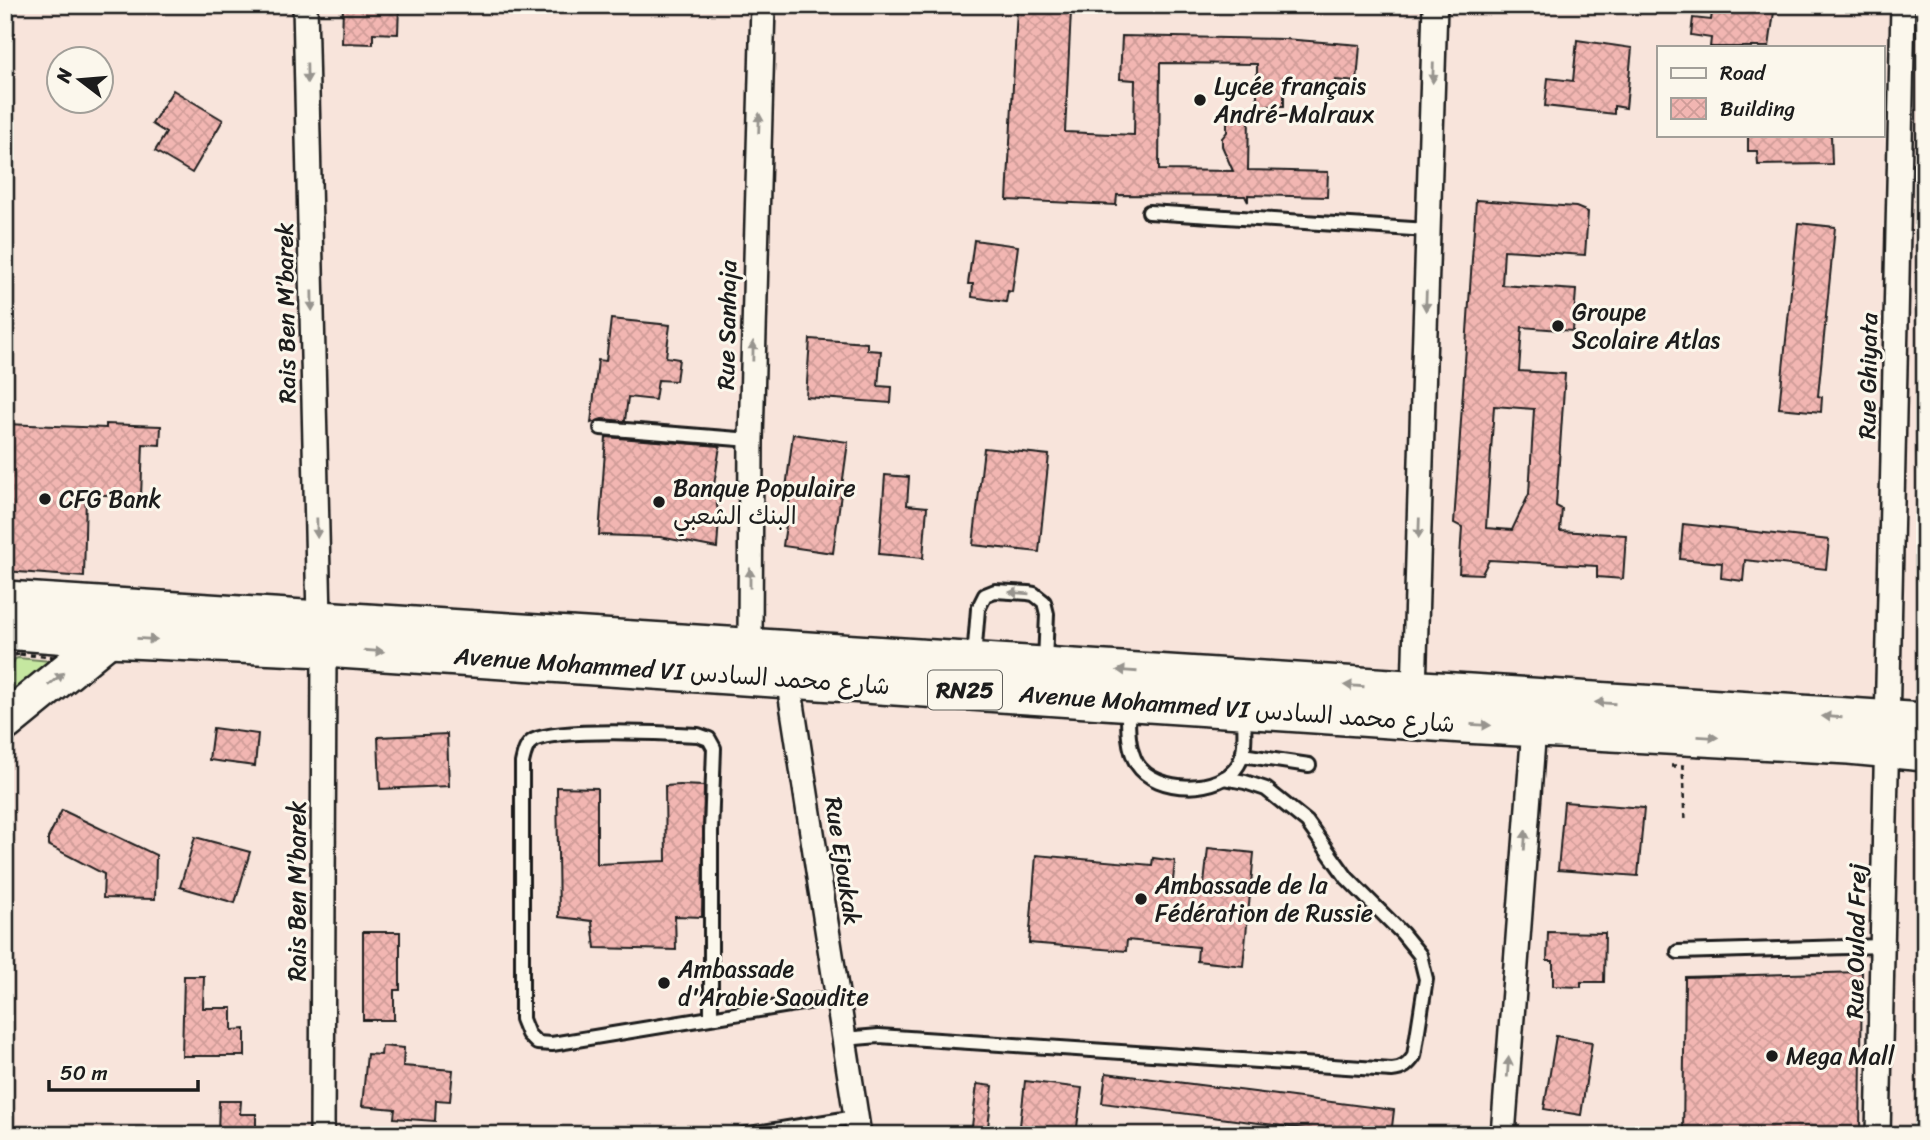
<svg xmlns="http://www.w3.org/2000/svg" width="1930" height="1140" font-family="Sriracha,'Playpen Sans Arabic',sans-serif">
	<style>
		.grass { fill: url(#grass-tufts); stroke: #70825e; stroke-width: 2 }
		.building { fill: url(#building-cross-hatch); stroke: #1c1c1c; stroke-width: 2; fill-rule: evenodd }
		.lines { fill: none; stroke-linecap: round; stroke-linejoin: round }
		.service-casing { stroke: #1c1c1c; stroke-width: 18 }
		.minor-casing { stroke: #1c1c1c; stroke-width: 28 }
		.primary-casing { stroke: #1c1c1c; stroke-width: 42 }
		.path { stroke: #1c1c1c; stroke-width: 3.5; stroke-dasharray: 5 5; stroke-linecap: butt }
		.service { stroke: #fbf7ec; stroke-width: 12 }
		.minor { stroke: #fbf7ec; stroke-width: 23 }
		.primary { stroke: #fbf7ec; stroke-width: 37 }
		.oneway { fill: #97948e }
		.poi-dot { fill: #1c1c1c; stroke: #fbf7ec; stroke-width: 2.5 }
		.labels { text-anchor: middle; dominant-baseline: central; stroke-width: 6; stroke-linejoin: round; paint-order: stroke }
		.shield { fill: #fbf7ec; stroke: #5f5e5a; stroke-width: 2 }
		.shield-label { font-size: 23px; font-weight: bold; fill: #1c1c1c }
		.poi-label { font-size: 24px; fill: #1c1c1c; stroke: #fbf7ec; text-anchor: start }
		.street-label { font-size: 24px; fill: #1c1c1c; stroke: #fbf7ec }
	</style>
	<defs>
		<pattern id="grass-tufts" width="24" height="20" patternUnits="userSpaceOnUse" patternTransform="scale(1.75)"><rect width="24" height="20" fill="#c5e7a0"/><path d="M3 7l-1-3M5 7V3M7 7l1-3M15 17l-1-3M17 17v-4M19 17l1-3" fill="none" stroke="#a9c689"/></pattern>
		<pattern id="building-cross-hatch" width="8" height="8" patternUnits="userSpaceOnUse" patternTransform="scale(1.75)"><rect width="8" height="8" fill="#f2b6b2"/><path d="M0 0l8 8M0 8l8-8" fill="none" stroke="#cf9c98"/></pattern>
	</defs>
	<rect width="100%" height="100%" fill="#f8e4db"/>
	<filter id="ink" filterUnits="userSpaceOnUse"><feTurbulence type="fractalNoise" baseFrequency=".0143" numOctaves="2"/><feDisplacementMap in="SourceGraphic" scale="14" xChannelSelector="R" yChannelSelector="G"/><feConvolveMatrix kernelMatrix="1 2 1 2 8 2 1 2 1" color-interpolation-filters="sRGB"/></filter>
	<g filter="url(#ink)">
		<polygon class="grass" points="15,659 18,658 51,661 12,694 12,665"/>
		<g class="building">
			<polygon points="343,5 399,5 398,34 373,33 373,44 342,43"/>
			<polygon points="1713,5 1775,5 1769,47 1710,47 1711,38 1691,35 1693,18 1711,20"/>
			<polygon points="1017,9 1071,11 1065,132 1134,135 1135,80 1120,79 1122,36 1284,39 1360,45 1357,82 1336,80 1335,87 1284,85 1284,106 1257,106 1257,64 1160,63 1159,170 1233,171 1222,146 1222,138 1227,132 1227,117 1249,117 1248,170 1328,172 1327,197 1248,195 1248,202 1245,196 1117,195 1116,205 1007,200"/>
			<polygon points="1577,40 1632,48 1626,108 1614,106 1614,114 1545,106 1548,78 1573,81"/>
			<polygon points="173,90 223,120 192,173 155,151 166,133 152,124"/>
			<polygon points="1748,135 1831,135 1832,164 1758,165 1757,151 1748,151"/>
			<path d="M1476,200L1576,207L1588,212L1585,255L1504,250L1502,285L1576,290L1573,331L1522,327L1519,371L1565,374L1556,506L1562,509L1560,531L1626,535L1623,579L1597,577V566L1489,560L1482,574L1459,573L1462,527L1454,523ZM1494,406L1534,409L1529,494L1512,530L1486,528Z"/>
			<polygon points="1798,223 1835,227 1818,396 1822,397 1821,412 1779,408"/>
			<polygon points="974,240 1018,246 1012,292 1008,291 1006,302 972,297 973,284 968,284"/>
			<polygon points="611,319 670,325 666,357 679,359 676,381 658,380 655,400 628,397 625,421 602,419 591,423 598,360 606,361"/>
			<polygon points="810,339 867,343 867,350 881,351 878,386 892,387 891,403 806,397"/>
			<polygon points="5,424 106,428 106,424 161,426 160,445 143,444 141,497 86,494 84,577 5,571"/>
			<polygon points="793,434 848,442 833,553 783,546 790,497 785,496"/>
			<polygon points="606,437 720,446 714,485 719,518 717,548 660,537 599,535"/>
			<polygon points="984,448 1049,455 1039,552 973,545"/>
			<polygon points="885,475 909,477 907,505 927,507 923,558 879,554"/>
			<polygon points="1683,524 1829,540 1826,569 1745,560 1743,581 1721,578 1722,563 1680,559"/>
			<polygon points="213,728 258,734 255,766 209,760"/>
			<polygon points="447,734 449,786 380,789 378,737"/>
			<polygon points="680,785 704,786 702,917 675,916 676,950 595,948 592,921 559,917 557,787 597,788 597,864 666,861 665,786"/>
			<polygon points="1564,802 1644,808 1638,876 1558,870"/>
			<polygon points="62,810 156,855 155,899 103,898 104,874 48,845 48,838"/>
			<polygon points="195,837 250,852 235,903 180,887"/>
			<polygon points="1208,848 1254,853 1243,966 1197,961 1198,947 1127,940 1126,951 1029,943 1036,855 1152,865 1153,858 1175,861 1172,890 1203,893"/>
			<polygon points="363,932 400,932 400,990 394,990 394,1020 363,1020"/>
			<polygon points="1548,932 1605,933 1604,982 1581,982 1581,987 1553,986 1553,961 1547,961"/>
			<polygon points="1862,972 1860,1135 1683,1135 1685,977"/>
			<polygon points="184,976 204,976 203,1008 232,1008 232,1030 245,1029 245,1056 182,1056"/>
			<polygon points="1556,1036 1592,1042 1581,1115 1544,1109"/>
			<polygon points="382,1046 404,1048 403,1066 453,1070 450,1101 436,1100 435,1121 394,1118 395,1109 362,1106 367,1054 381,1055"/>
			<polygon points="1106,1073 1394,1110 1391,1135 1352,1135 1102,1103"/>
			<polygon points="1025,1081 1082,1088 1076,1135 1019,1135"/>
			<polygon points="977,1084 993,1086 987,1135 971,1135"/>
			<polygon points="219,1101 241,1101 240,1114 256,1114 256,1135 218,1135"/>
		</g>
		<g class="lines">
			<defs>
				<g id="service">
					<polyline points="1149,212 1428,230"/>
					<polyline points="601,428 751,440"/>
					<polyline points="974,658 978,609 985,595 995,591 1028,593 1034,594 1044,602 1047,614 1045,662"/>
					<path d="M1128,705C1128,724 1127,747 1137,764C1156,794 1221,794 1238,765C1247,751 1244,727 1244,711"/>
					<polyline points="1242,755 1309,765"/>
					<polyline points="1678,952 1882,946"/>
					<path d="M711,1017V832L714,748L709,739L698,735C667,733 558,728 534,740C526,744 524,754 522,763V1019L528,1034L537,1043L552,1044L838,997"/>
					<path d="M844,1039L879,1036L1392,1070C1403,1069 1408,1065 1414,1056L1426,979L1420,955L1402,933L1347,878L1307,822L1266,789L1245,782L1224,778"/>
					<polyline points="743,1135 856,1117"/>
				</g>
				<g id="minor">
					<polyline points="305,5 319,619"/>
					<polyline points="750,647 751,440 763,5"/>
					<polyline points="788,678 859,1135"/>
					<polyline points="1414,690 1435,5"/>
					<polyline points="322,1135 324,648"/>
					<polyline points="1503,1135 1534,728"/>
					<polyline points="1878,1135 1903,5"/>
				</g>
				<g id="primary">
					<polyline points="5,600 1925,722"/>
					<polyline points="5,630 108,638 324,648 1464,724 1849,745 1925,752"/>
					<polyline points="5,722 108,638"/>
				</g>
			</defs>
			<use href="#service" class="service-casing"/>
			<use href="#minor" class="minor-casing"/>
			<use href="#primary" class="primary-casing"/>
			<g class="path">
				<polygon points="20,654 53,657 55,661 11,697 8,693 9,663 13,655"/>
				<polyline points="1671,766 1683,766 1685,823"/>
			</g>
			<use href="#service" class="service"/>
			<use href="#minor" class="minor"/>
			<use href="#primary" class="primary"/>
		</g>
		<defs><path id="oneway-solid" d="M-6-.8H1V-3.2L6.5 0L1 3.2V.8H-6Z" transform="scale(1.75)"/></defs>
		<g class="oneway">
			<use href="#oneway-solid" transform="translate(307 73) rotate(89)"/>
			<use href="#oneway-solid" transform="translate(1433 73) rotate(92)"/>
			<use href="#oneway-solid" transform="translate(759 123) rotate(-88)"/>
			<use href="#oneway-solid" transform="translate(312 301) rotate(89)"/>
			<use href="#oneway-solid" transform="translate(1426 301) rotate(92)"/>
			<use href="#oneway-solid" transform="translate(753 351) rotate(-89)"/>
			<use href="#oneway-solid" transform="translate(317 528) rotate(89)"/>
			<use href="#oneway-solid" transform="translate(1419 528) rotate(92)"/>
			<use href="#oneway-solid" transform="translate(750 578) rotate(-90)"/>
			<use href="#oneway-solid" transform="translate(1019 593) rotate(-175)"/>
			<use href="#oneway-solid" transform="translate(147 639) rotate(3)"/>
			<use href="#oneway-solid" transform="translate(374 651) rotate(4)"/>
			<use href="#oneway-solid" transform="translate(1127 671) rotate(-176)"/>
			<use href="#oneway-solid" transform="translate(56 679) rotate(-39)"/>
			<use href="#oneway-solid" transform="translate(1354 686) rotate(-176)"/>
			<use href="#oneway-solid" transform="translate(1605 703) rotate(-176)"/>
			<use href="#oneway-solid" transform="translate(1832 717) rotate(-176)"/>
			<use href="#oneway-solid" transform="translate(1481 725) rotate(3)"/>
			<use href="#oneway-solid" transform="translate(1708 737) rotate(3)"/>
			<use href="#oneway-solid" transform="translate(1525 840) rotate(-86)"/>
			<use href="#oneway-solid" transform="translate(1508 1067) rotate(-86)"/>
		</g>
	</g>
	<g class="poi-dot">
		<circle cx="1200" cy="100" r="7"/>
		<circle cx="1558" cy="326" r="7"/>
		<circle cx="45" cy="499" r="7"/>
		<circle cx="659" cy="502" r="7"/>
		<circle cx="1141" cy="899" r="7"/>
		<circle cx="664" cy="983" r="7"/>
		<circle cx="1772" cy="1056" r="7"/>
	</g>
	<g class="labels">
		<rect class="shield" x="928" y="670.5" width="74" height="39" rx="5"/>
		<g class="shield-label">
			<text x="965" y="690">RN25</text>
		</g>
		<g class="poi-label">
			<text x="1214" y="86">Lycée français<tspan x="1214" dy="28">André-Malraux</tspan></text>
			<text x="1572" y="312">Groupe<tspan x="1572" dy="28">Scolaire Atlas</tspan></text>
			<text x="673" y="488">Banque Populaire<tspan x="673" dy="28">البنك الشعبي</tspan></text>
			<text x="59" y="499">CFG Bank</text>
			<text x="1155" y="885">Ambassade de la<tspan x="1155" dy="28">Fédération de Russie</tspan></text>
			<text x="678" y="969">Ambassade<tspan x="678" dy="28">d'Arabie Saoudite</tspan></text>
			<text x="1786" y="1056">Mega Mall</text>
		</g>
		<g class="street-label">
			<text transform="translate(286 313) rotate(-91)">Rais Ben M’barek</text>
			<text transform="translate(727 325) rotate(-89)">Rue Sanhaja</text>
			<text transform="translate(1868 376) rotate(-89)">Rue Ghiyata</text>
			<text transform="translate(672 671) rotate(4)">Avenue Mohammed VI شارع محمد السادس</text>
			<text transform="translate(1237 709) rotate(4)">Avenue Mohammed VI شارع محمد السادس</text>
			<text transform="translate(843 861) rotate(81)">Rue Ejoukak</text>
			<text transform="translate(297 891) rotate(-90)">Rais Ben M’barek</text>
			<text transform="translate(1856 941) rotate(-89)">Rue Oulad Frej</text>
		</g>
	</g>
	<rect width="1930" height="1140" fill="none" stroke="#fbf7ec" stroke-width="28"/>
	<rect x="14" y="14" width="1902" height="1112" fill="none" stroke="#1c1c1c" stroke-width="2.5" filter="url(#ink)"/>
	<rect x="1657" y="46" width="228" height="91" fill="#fbf7ec" stroke="#a29f99" stroke-width="2"/>
	<rect x="1671" y="68" width="35" height="10" fill="#fbf7ec" stroke="#a29f99" stroke-width="2"/>
	<text x="1720" y="80" font-size="21" fill="#1c1c1c">Road</text>
	<rect x="1671" y="98" width="35" height="21" fill="url(#building-cross-hatch)" stroke="#a29f99" stroke-width="2"/>
	<text x="1720" y="116" font-size="21" fill="#1c1c1c">Building</text>
	<g transform="translate(80 80) rotate(286)"><circle r="33" fill="#fbf7ec" stroke="#a29f99" stroke-width="2"/>
	<path d="M0-5L12 26L0 18L-12 26Z" fill="#1c1c1c"/>
	<text y="-10" font-size="19" font-weight="bold" text-anchor="middle" fill="#1c1c1c">N</text>
	</g>
	<path d="M49 1080v10h149v-10" fill="none" stroke="#1c1c1c" stroke-width="3.5"/>
	<text x="60" y="1080" font-size="21" fill="#1c1c1c" stroke="#fbf7ec" stroke-width="5" paint-order="stroke">50 m</text>
</svg>
